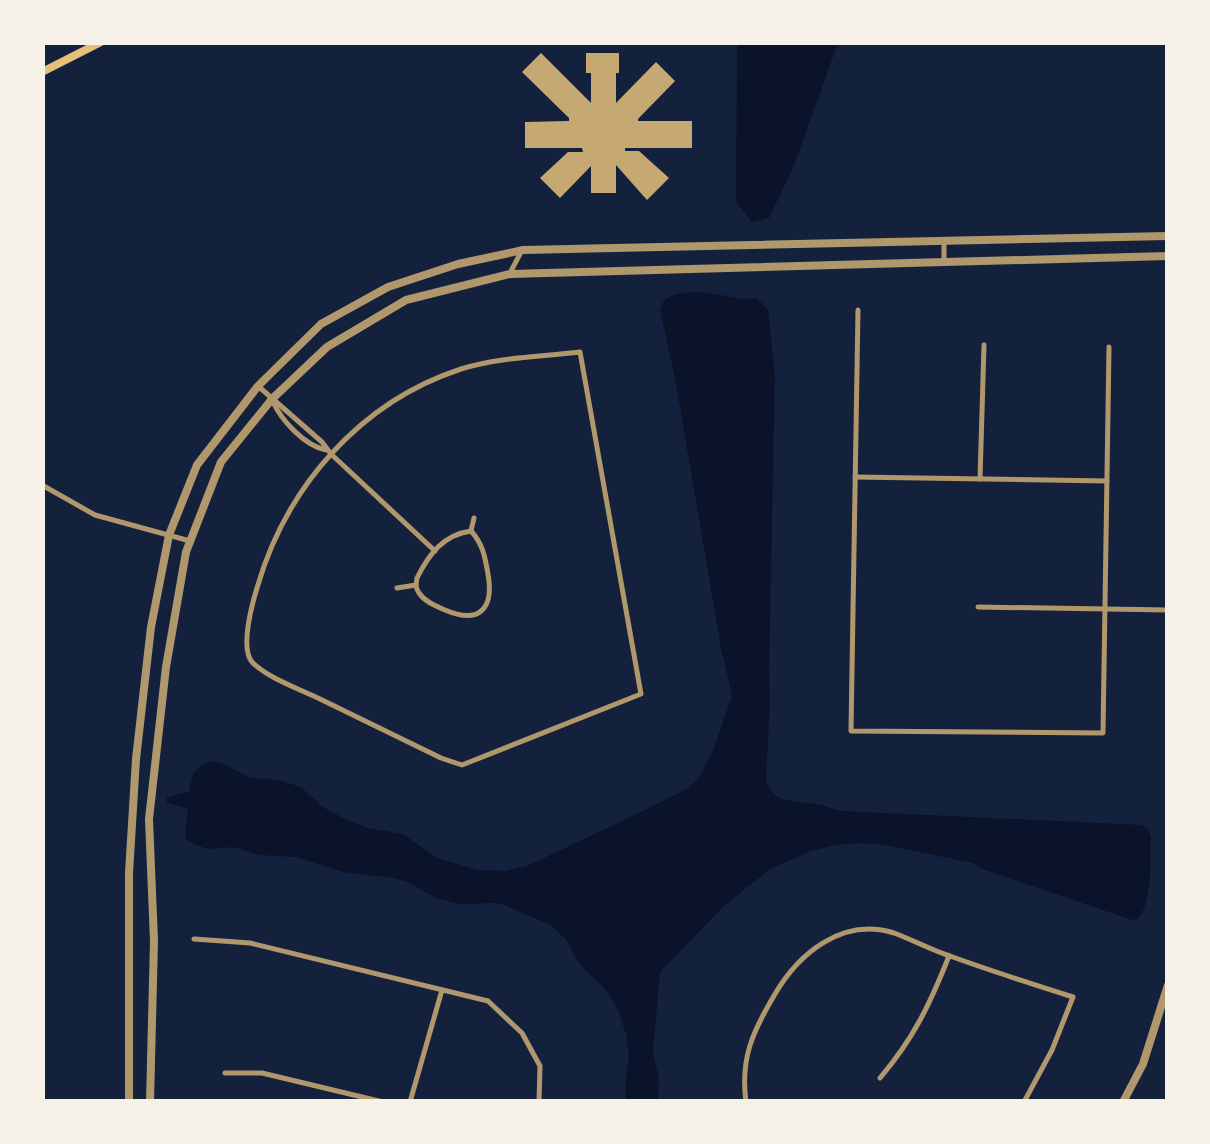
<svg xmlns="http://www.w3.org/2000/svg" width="1210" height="1144" font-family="'Source Sans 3',sans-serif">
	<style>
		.water { fill: #0b132b }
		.building { fill: #c6a872 }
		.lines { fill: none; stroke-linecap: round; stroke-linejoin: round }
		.minor { stroke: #b1986c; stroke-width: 5 }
		.tertiary { stroke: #b1986c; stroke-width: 8 }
		.secondary { stroke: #e5c07b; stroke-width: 8 }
	</style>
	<rect width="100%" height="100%" fill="#14213d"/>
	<g class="water">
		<polygon points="737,43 838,43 793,168 769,218 752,222 736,202"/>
		<path d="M702,292L744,299L757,298L768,310L775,374L769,673L770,705L766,779C772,805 795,800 816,804C825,805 833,809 842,811L1142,825L1147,828L1151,836C1150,859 1153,901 1138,919L1132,920L985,870L973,863L880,844L856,843L831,846L810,851L769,870L725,905L660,972L653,1051L659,1081L658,1101H626L625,1084L629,1056L626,1034L617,1007L604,988L580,965L566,940L551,925L504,905L496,903L461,904L438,899L407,882L393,878L343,872L296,857L258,855L234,847L209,849L195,845L187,840L185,836L188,809L167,803V797L189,792L193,774L198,768L211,761L222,763L250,778L279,780L301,787L323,807L343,818L368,828L403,834L437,858L478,870L506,871L529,865L643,811L687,789L698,779L712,753L732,696L721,648L675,378L660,310C664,291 686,293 702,292Z"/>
	</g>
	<polygon class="building" points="541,53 591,103 591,73 586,73 586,53 619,53 619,73 616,73 616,103 656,62 675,81 638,119 638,121 692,121 692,148 625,148 625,151 639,151 669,178 647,200 616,165 616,193 591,193 591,166 560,198 540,178 568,152 583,152 582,148 525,148 525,122 569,121 569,118 522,72"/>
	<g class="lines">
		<g class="minor">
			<polyline points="944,241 944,262"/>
			<polyline points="510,273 521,252"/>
			<polyline points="858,310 851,731 1103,733 1109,347"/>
			<path d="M580,352L641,694L462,765L441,758C400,738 359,718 318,698C299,689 266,677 252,662C240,648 252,604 257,588C286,487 360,402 461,369C500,357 540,357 580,352Z"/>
			<polyline points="258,386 322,442 331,454 435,551"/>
			<path d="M273,402C282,421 305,446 326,450"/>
			<polyline points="855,477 1107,481"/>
			<polyline points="980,479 984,345"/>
			<polyline points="42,485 95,515 190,541"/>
			<path d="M471,531C483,544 485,557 488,574C494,608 480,625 445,610C436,606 425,602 419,593C415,587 416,585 417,578C429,554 443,535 471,531Z"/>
			<polyline points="471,531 474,518"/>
			<polyline points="397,588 416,585"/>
			<polyline points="978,607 1168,610"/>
			<polyline points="194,939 250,943 488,1001 522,1033 540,1066 539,1102"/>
			<polyline points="225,1073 262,1073 383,1102"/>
			<path d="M880,1078C914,1038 930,1004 949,956"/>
			<polyline points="410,1102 442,990"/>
			<path d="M746,1102C740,1058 753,1031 775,994C799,953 843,917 894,933C913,940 931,950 950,956C991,971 1032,984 1073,997L1052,1050L1024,1102"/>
		</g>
		<g class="tertiary">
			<polyline points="129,1102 129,873 136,759 151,627 169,535 197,465 258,386 321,324 388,287 458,264 523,250 1168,236"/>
			<polyline points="150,1102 154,941 149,819 166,667 186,552 221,462 272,399 327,347 406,300 510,274 1168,256"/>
			<polyline points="1123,1102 1143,1064 1168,985"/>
		</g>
		<polyline class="secondary" points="42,72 101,42"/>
	</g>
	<rect width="1210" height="1144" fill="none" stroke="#f6f1e7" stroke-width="90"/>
</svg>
